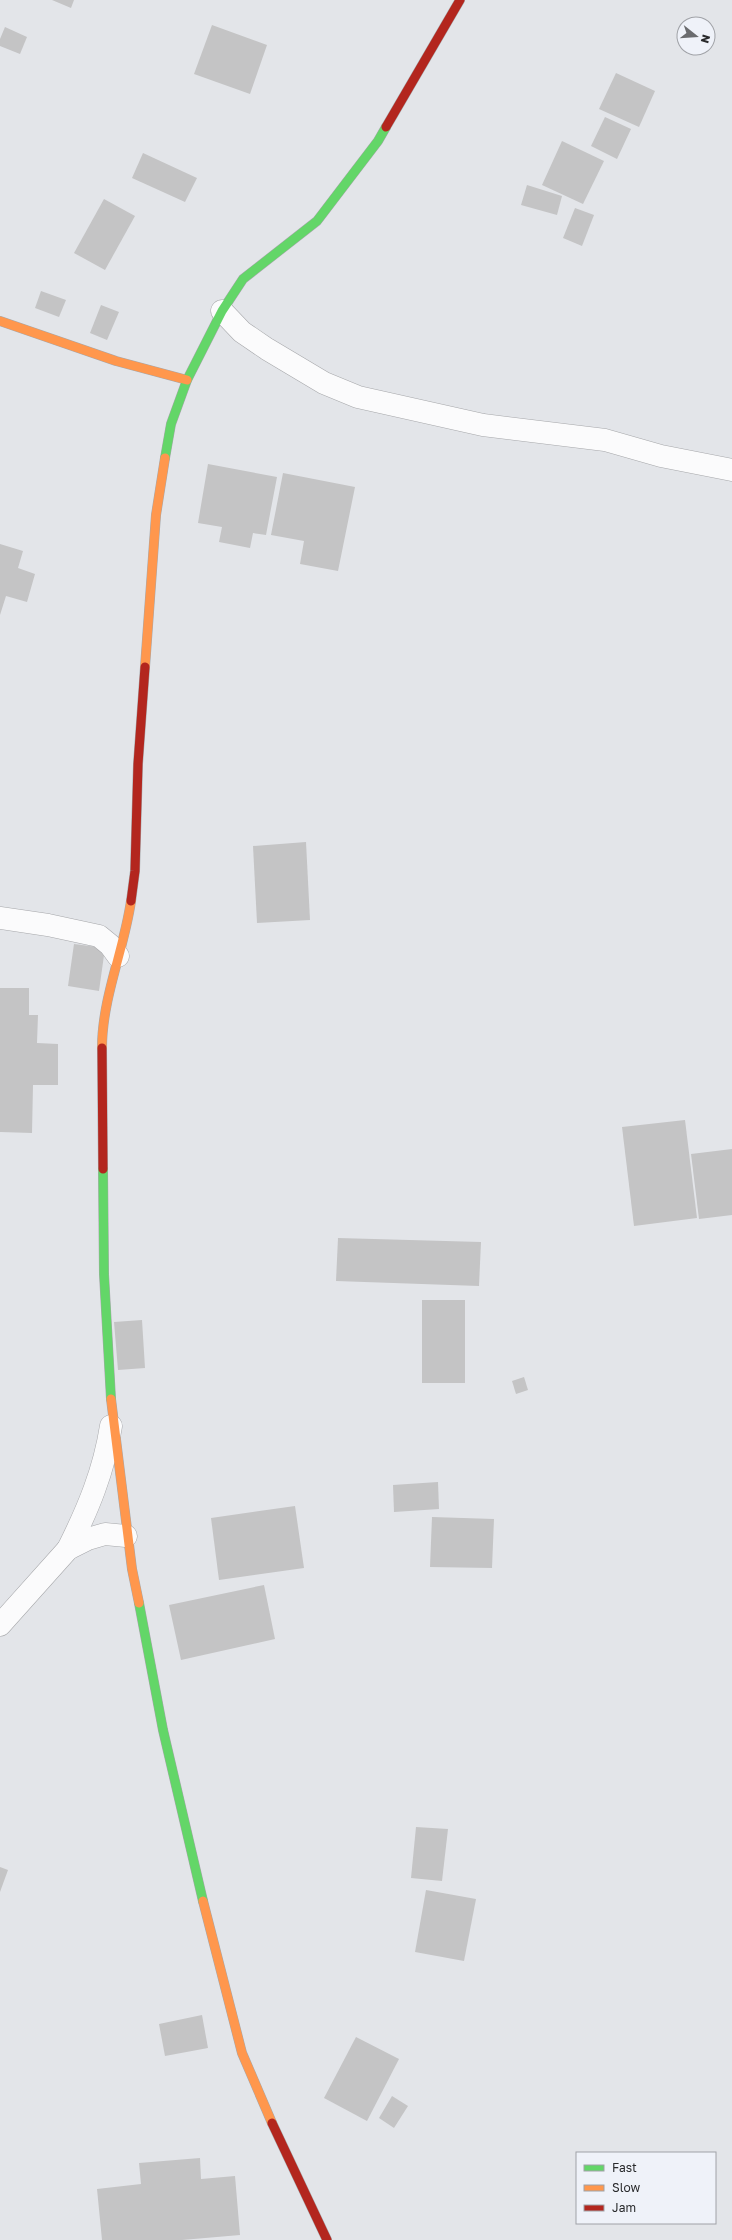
<svg xmlns="http://www.w3.org/2000/svg" width="732" height="2240" font-family="'Golos Text',sans-serif">
	<style>
		.building { fill: #c4c4c5 }
		.lines { fill: none; stroke-linecap: round; stroke-linejoin: round }
		.street-casing { stroke: #a6a7aa; stroke-width: 23 }
		.fast-casing { stroke: #a6a7aa; stroke-width: 10 }
		.slow-casing { stroke: #a6a7aa; stroke-width: 10 }
		.jam-casing { stroke: #a6a7aa; stroke-width: 10 }
		.street { stroke: #fbfbfc; stroke-width: 22 }
		.fast { stroke: #63d668; stroke-width: 9 }
		.slow { stroke: #ff974d; stroke-width: 9 }
		.jam { stroke: #b3261e; stroke-width: 9 }
	</style>
	<rect width="100%" height="100%" fill="#e3e5e9"/>
	<g class="building">
		<polygon points="52,0 74,0 71,8"/>
		<polygon points="212,25 267,45 250,94 194,74"/>
		<polygon points="5,27 27,37 20,54 0,46 0,39"/>
		<polygon points="616,73 655,91 639,127 599,109"/>
		<polygon points="605,117 631,129 617,159 591,146"/>
		<polygon points="562,141 604,161 583,204 542,185"/>
		<polygon points="143,153 197,178 185,202 132,178"/>
		<polygon points="527,185 562,196 557,215 521,205"/>
		<polygon points="104,199 135,216 105,270 74,253"/>
		<polygon points="575,208 594,215 582,246 563,238"/>
		<polygon points="41,291 66,300 59,317 35,308"/>
		<polygon points="101,305 119,312 107,340 90,333"/>
		<polygon points="208,464 277,477 266,535 253,533 250,548 219,542 222,527 198,523"/>
		<polygon points="283,473 355,487 338,571 300,564 304,541 271,535"/>
		<polygon points="0,544 23,551 18,568 35,574 27,602 6,596 0,615"/>
		<polygon points="306,842 310,920 257,923 253,846"/>
		<polygon points="74,944 105,948 99,991 68,986"/>
		<polygon points="0,988 29,988 29,1015 38,1015 37,1043 58,1044 58,1085 33,1085 32,1133 0,1132"/>
		<polygon points="685,1120 697,1218 634,1226 622,1127"/>
		<polygon points="732,1149 732,1215 699,1219 691,1154"/>
		<polygon points="338,1238 481,1242 479,1286 336,1281"/>
		<rect x="422" y="1300" width="43" height="83"/>
		<polygon points="142,1320 145,1368 118,1370 114,1322"/>
		<polygon points="524,1377 528,1390 516,1394 512,1381"/>
		<polygon points="438,1482 439,1509 394,1512 393,1485"/>
		<polygon points="295,1506 304,1568 219,1580 211,1518"/>
		<polygon points="432,1517 494,1519 492,1568 430,1567"/>
		<polygon points="264,1585 275,1639 181,1660 169,1605"/>
		<polygon points="416,1827 448,1829 442,1881 411,1878"/>
		<polygon points="0,1867 8,1870 0,1892"/>
		<polygon points="426,1890 476,1899 464,1961 415,1952"/>
		<polygon points="202,2015 208,2048 165,2056 159,2024"/>
		<polygon points="356,2037 399,2059 367,2121 324,2098"/>
		<polygon points="392,2096 408,2106 394,2128 379,2118"/>
		<polygon points="200,2158 201,2179 235,2176 240,2235 182,2240 102,2240 97,2189 141,2184 139,2163"/>
	</g>
	<g class="lines">
		<defs>
			<g id="street">
				<polyline points="222,311 242,332 267,349 324,383 358,397 483,425 605,440 661,456 732,470"/>
				<polyline points="0,918 48,925 99,936 110,945 118,956"/>
				<path d="M68,1549C88,1509 104,1471 111,1426"/>
				<polyline points="0,1625 68,1549 88,1539 105,1534 126,1536"/>
			</g>
			<g id="fast">
				<polyline points="165,458 171,424 187,380 222,311 243,279 317,221 378,141 386,127"/>
				<polyline points="103,1169 104,1274 111,1399"/>
				<polyline points="139,1603 163,1730 203,1901"/>
			</g>
			<g id="slow">
				<polyline points="0,321 116,361 187,380"/>
				<polyline points="145,667 156,515 165,458"/>
				<path d="M102,1048C102,998 124,950 131,901"/>
				<polyline points="111,1399 132,1569 139,1603"/>
				<polyline points="203,1901 242,2053 272,2123"/>
			</g>
			<g id="jam">
				<polyline points="386,127 460,0"/>
				<polyline points="131,901 135,871 138,764 145,667"/>
				<polyline points="102,1048 103,1169"/>
				<polyline points="272,2123 327,2240"/>
			</g>
		</defs>
		<use href="#street" class="street-casing"/>
		<use href="#fast" class="fast-casing"/>
		<use href="#slow" class="slow-casing"/>
		<use href="#jam" class="jam-casing"/>
		<use href="#street" class="street"/>
		<use href="#fast" class="fast"/>
		<use href="#slow" class="slow"/>
		<use href="#jam" class="jam"/>
	</g>
	<rect x="576" y="2152" width="140" height="72" fill="#eff2f9" stroke="#a0a2a7"/>
	<rect x="584" y="2165" width="20" height="6" fill="#63d668" stroke="#a0a2a7"/>
	<text x="612" y="2172" font-size="12" fill="#292a2c">Fast</text>
	<rect x="584" y="2185" width="20" height="6" fill="#ff974d" stroke="#a0a2a7"/>
	<text x="612" y="2192" font-size="12" fill="#292a2c">Slow</text>
	<rect x="584" y="2205" width="20" height="6" fill="#b3261e" stroke="#a0a2a7"/>
	<text x="612" y="2212" font-size="12" fill="#292a2c">Jam</text>
	<g transform="translate(696 36) rotate(107)"><circle r="19" fill="#eff2f9" stroke="#a0a2a7"/>
	<path d="M0-3L7 15L0 10L-7 15Z" fill="#6a6b6e"/>
	<text y="-6" font-size="11" font-weight="bold" text-anchor="middle" fill="#292a2c">N</text>
	</g>
</svg>
